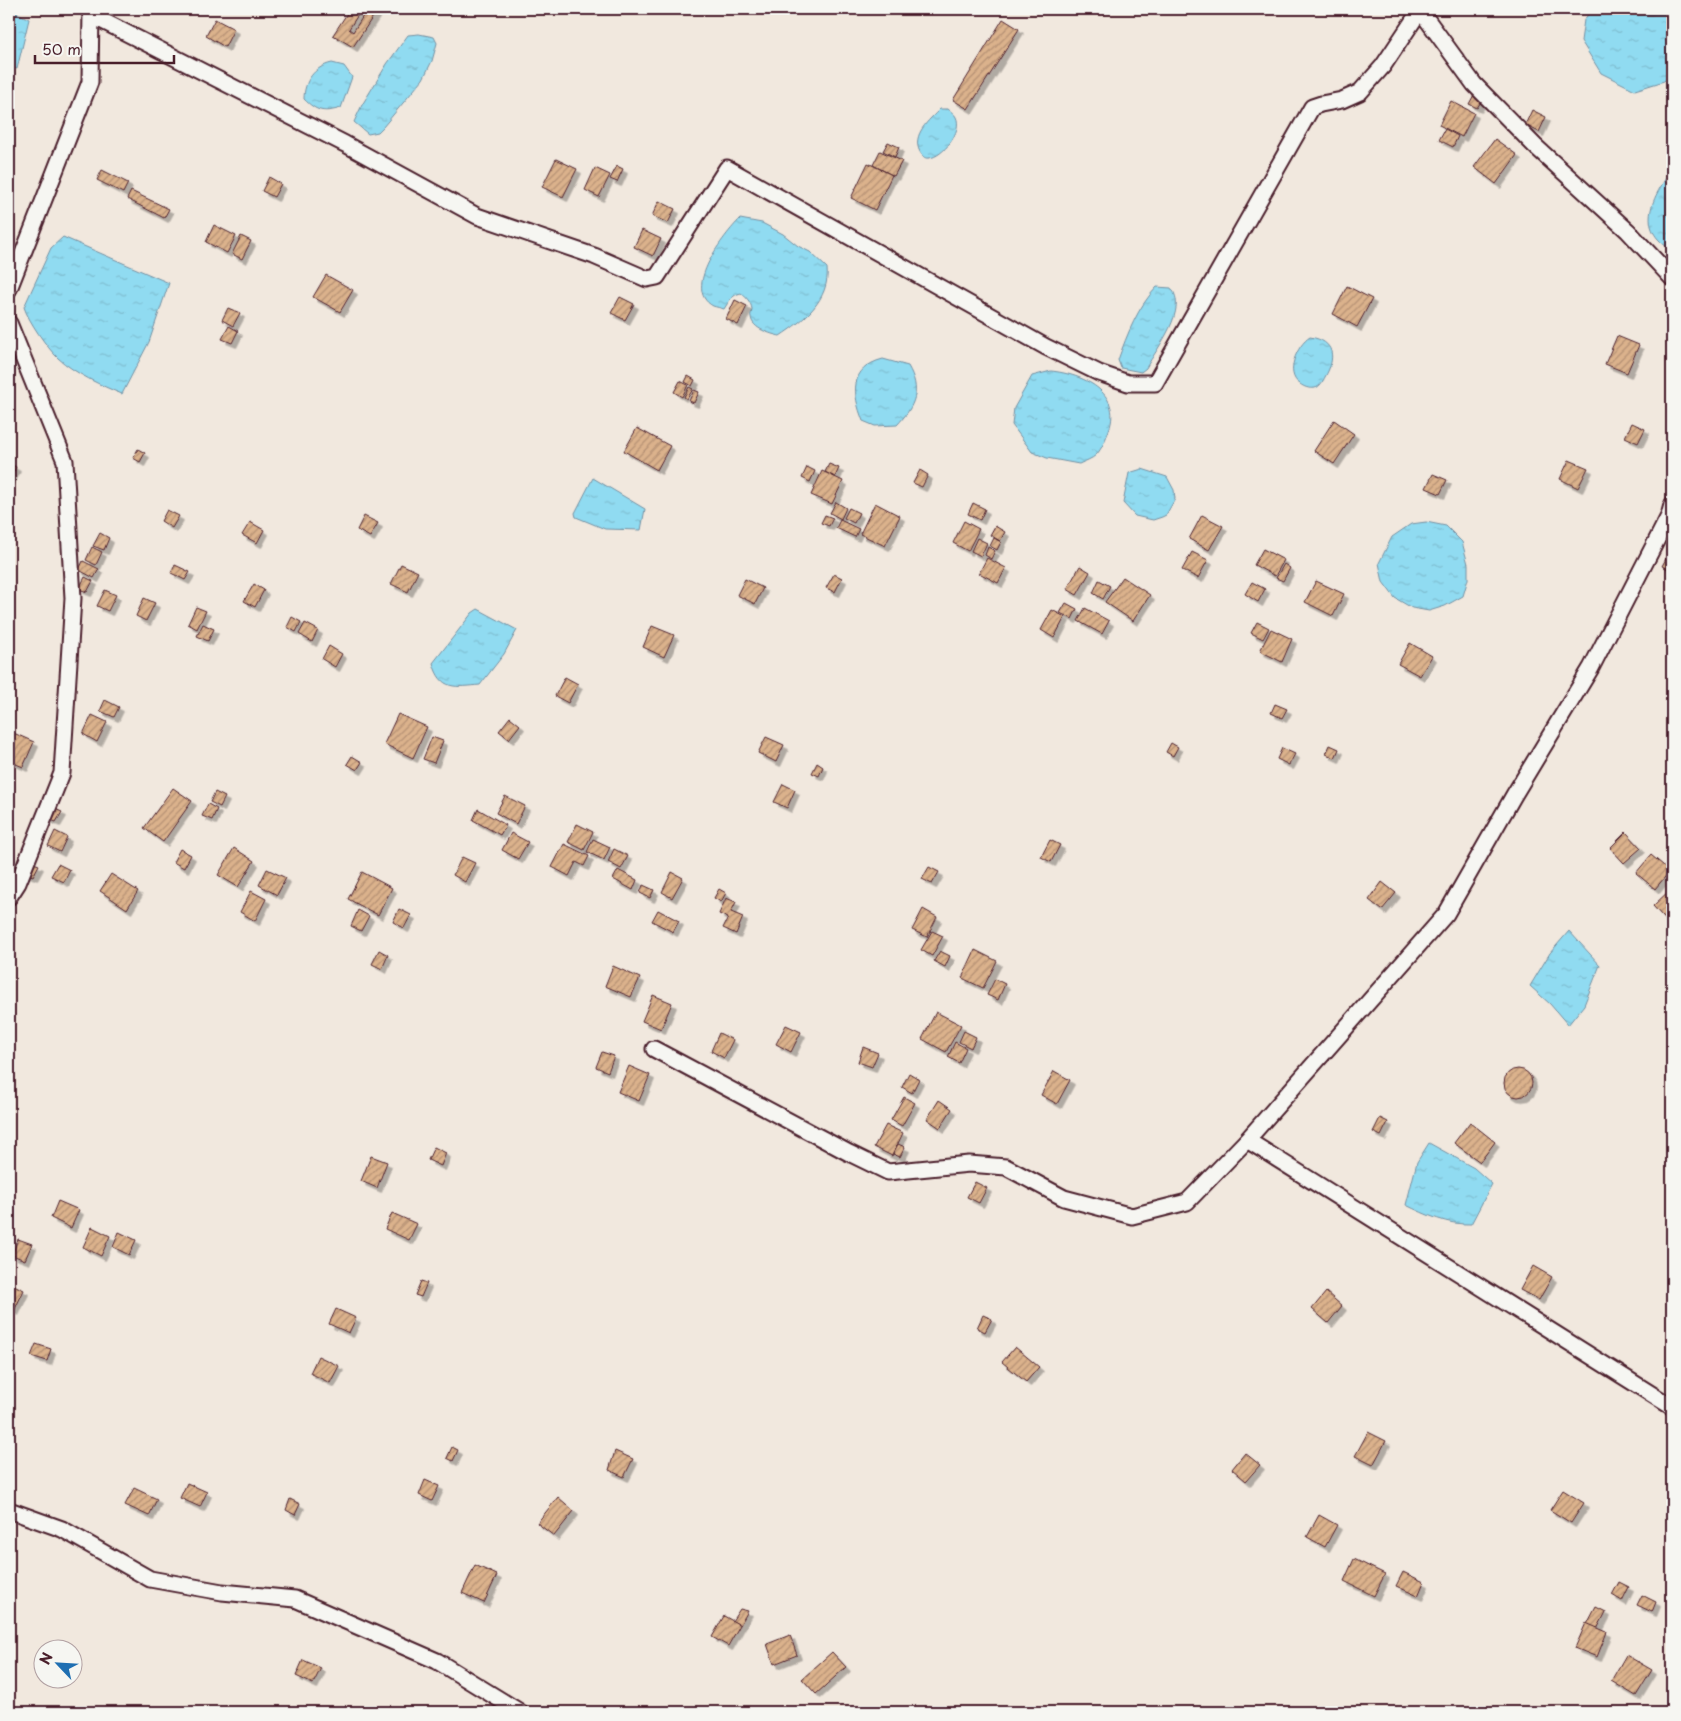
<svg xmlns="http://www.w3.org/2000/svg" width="1681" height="1721" font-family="'Playpen Sans',sans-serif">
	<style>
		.water { fill: url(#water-ripples); stroke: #7490a2 }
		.building { fill: url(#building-hatch); stroke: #4a1f2b; fill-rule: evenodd; filter: url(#shadow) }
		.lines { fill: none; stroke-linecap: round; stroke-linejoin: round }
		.minor-casing { stroke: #4a1f2b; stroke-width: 19 }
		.minor { stroke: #f6f6f2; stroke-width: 15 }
	</style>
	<defs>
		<pattern id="water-ripples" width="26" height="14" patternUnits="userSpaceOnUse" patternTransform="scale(1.25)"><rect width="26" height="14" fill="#90dbf1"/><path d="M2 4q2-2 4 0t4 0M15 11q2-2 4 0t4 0" fill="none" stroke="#7ebccf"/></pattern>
		<pattern id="building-hatch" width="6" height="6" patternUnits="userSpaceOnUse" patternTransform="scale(1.25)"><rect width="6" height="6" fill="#dbb28c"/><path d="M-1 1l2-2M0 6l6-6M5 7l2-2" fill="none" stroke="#b49073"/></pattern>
		<filter id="shadow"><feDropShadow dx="4.5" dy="4.5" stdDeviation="0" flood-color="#0004"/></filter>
	</defs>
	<rect width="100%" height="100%" fill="#f1e8de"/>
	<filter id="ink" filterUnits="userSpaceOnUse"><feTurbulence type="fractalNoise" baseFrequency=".02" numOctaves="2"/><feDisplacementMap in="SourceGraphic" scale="10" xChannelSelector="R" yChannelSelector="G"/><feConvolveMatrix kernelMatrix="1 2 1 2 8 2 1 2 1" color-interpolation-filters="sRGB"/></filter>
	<g filter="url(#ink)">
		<g class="water">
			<polygon points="9,9 29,19 17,69 9,67"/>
			<polygon points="1592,9 1672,9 1672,73 1664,81 1635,90 1601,73 1581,41 1584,20"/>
			<polygon points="419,34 434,37 437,43 432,61 423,79 383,127 378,132 368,134 354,122 362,105 387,64 408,35"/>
			<path d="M332,63L344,66L352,77L341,108C324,113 317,112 304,99C304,81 314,67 332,63Z"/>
			<path d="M940,109H948C950,111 955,114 956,117C963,131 943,157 929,158C924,159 922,155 920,152C911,135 929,120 940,109Z"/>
			<path d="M1672,169V250C1634,228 1653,197 1672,169Z"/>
			<path d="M740,219L762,223L783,234L798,246L810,252L827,268C830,300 804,320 780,336C771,334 752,329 751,317C750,315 752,312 752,309C751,302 746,297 741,293C732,295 729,301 724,309C721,308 716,307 713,306C681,289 725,234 740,219Z"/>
			<path d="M63,237L169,283L149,342L122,394C102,386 74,373 58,358C47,348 28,320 24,307L51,248Z"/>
			<path d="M1157,287L1171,288C1189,309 1157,348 1146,368L1141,372L1121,368L1118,360C1127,335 1138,306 1157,287Z"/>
			<path d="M1310,337C1335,341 1336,358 1325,377C1323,381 1320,387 1315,388C1309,389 1304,387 1300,384C1284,374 1297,345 1310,337Z"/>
			<path d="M883,359L908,366C922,390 915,406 897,425L875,426L863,421C852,393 849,368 883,359Z"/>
			<path d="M1051,371C1082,374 1123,392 1109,430C1106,438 1102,449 1096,455C1092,459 1085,461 1079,464L1047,458L1032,452L1012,425L1014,408L1032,376Z"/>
			<polygon points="1142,469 1167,477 1174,490 1175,499 1166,515 1162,517 1153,520 1135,516 1123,503 1129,473"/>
			<polygon points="593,478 645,509 641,530 605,529 576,517 575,513"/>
			<polygon points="1426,522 1446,526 1462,542 1468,564 1468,579 1463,596 1445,606 1429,611 1412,608 1395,598 1383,582 1379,563 1392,537 1411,524"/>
			<path d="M478,609L517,630L504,654L480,685C455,687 441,691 433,663L472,613Z"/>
			<polygon points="1569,931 1600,965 1584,1005 1568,1025 1550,1004 1530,986 1550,953"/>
			<path d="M1429,1143L1474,1168L1492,1184L1471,1224C1447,1225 1427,1215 1406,1205L1417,1162Z"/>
		</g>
		<g class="building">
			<path d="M350,9H378L353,47L333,35ZM361,10L365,13L353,32L349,29Z"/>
			<polygon points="215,19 234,29 225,47 206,36"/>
			<polygon points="1003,19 1019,29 968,109 953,100"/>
			<polygon points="1475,93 1484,97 1477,108 1469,104"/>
			<polygon points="1451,101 1474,113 1462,137 1439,125"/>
			<polygon points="1532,110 1546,117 1539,132 1525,125"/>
			<polygon points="1445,129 1458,136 1453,147 1439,140"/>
			<polygon points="1495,139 1517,155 1496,184 1474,167"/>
			<polygon points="888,142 899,147 895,157 883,151"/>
			<polygon points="880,151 902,161 894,176 873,165"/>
			<polygon points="556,159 577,169 563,197 542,187"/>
			<polygon points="868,163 892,175 875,210 851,198"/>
			<polygon points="617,166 623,169 617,182 610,179"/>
			<polygon points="595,168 610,175 599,197 585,190"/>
			<polygon points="102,170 128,183 123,193 97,180"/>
			<polygon points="269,177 281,184 274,197 262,191"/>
			<polygon points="131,191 169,209 164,218 127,199"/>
			<polygon points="659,201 675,209 668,223 652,216"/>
			<polygon points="214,225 236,236 227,253 206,242"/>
			<polygon points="642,230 661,239 653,256 634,247"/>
			<polygon points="241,236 251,241 242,259 232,254"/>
			<polygon points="326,275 353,290 340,312 313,297"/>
			<polygon points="1347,286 1372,299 1357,327 1333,314"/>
			<polygon points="620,297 634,304 625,320 611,313"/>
			<polygon points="735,300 747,306 738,325 726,319"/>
			<polygon points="228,308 240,313 233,326 222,320"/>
			<polygon points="229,326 238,331 232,343 222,339"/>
			<polygon points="1617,336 1639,345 1627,373 1605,364"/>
			<polygon points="688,376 695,380 692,386 685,382"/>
			<polygon points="680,381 688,385 682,397 674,392"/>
			<polygon points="689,387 693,389 687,399 684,397"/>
			<polygon points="694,390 699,392 694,403 689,401"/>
			<polygon points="1334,420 1354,434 1334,464 1314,451"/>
			<polygon points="1632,423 1645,429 1638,443 1625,437"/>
			<polygon points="637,428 670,446 657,470 624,451"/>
			<polygon points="138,449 145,453 140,462 133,458"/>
			<polygon points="1569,460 1588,468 1578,488 1560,479"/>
			<polygon points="9,463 16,467 9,481"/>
			<polygon points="829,464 839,468 835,477 825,472"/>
			<polygon points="807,467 815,471 810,482 802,478"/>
			<polygon points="920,470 928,475 922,487 913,483"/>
			<polygon points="822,471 843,481 832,504 811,495"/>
			<polygon points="1433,474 1447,480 1440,494 1426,488"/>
			<polygon points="836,502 846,508 841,519 830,513"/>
			<polygon points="875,503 900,516 885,546 860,534"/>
			<polygon points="973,503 985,509 980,520 968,514"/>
			<polygon points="849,508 859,513 854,523 844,518"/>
			<polygon points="167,510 179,516 172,528 161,521"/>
			<polygon points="825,515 833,518 829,526 821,523"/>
			<polygon points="1202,515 1223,526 1209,550 1189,539"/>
			<polygon points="364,516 378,523 370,537 357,530"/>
			<polygon points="840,520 859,529 855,537 836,528"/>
			<polygon points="964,521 979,529 968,551 953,543"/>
			<polygon points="250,522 264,530 257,543 242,535"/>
			<polygon points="995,526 1005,532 1000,541 990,535"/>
			<polygon points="100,533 109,538 104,550 93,546"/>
			<polygon points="977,538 987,543 981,556 971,551"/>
			<polygon points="994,538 1001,542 997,550 990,546"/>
			<polygon points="92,547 102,552 96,565 86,560"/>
			<polygon points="988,547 995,551 991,559 985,555"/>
			<polygon points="1263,549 1284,560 1275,576 1254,565"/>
			<polygon points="1192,552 1208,560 1198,578 1182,570"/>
			<polygon points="1669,553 1672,555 1672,571 1662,566"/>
			<polygon points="987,558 1006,568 998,583 979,573"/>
			<polygon points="83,561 99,569 94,578 79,570"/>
			<polygon points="401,564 418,572 408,592 391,584"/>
			<polygon points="1284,564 1290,568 1283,581 1276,578"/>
			<polygon points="175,565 190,572 185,580 171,573"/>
			<polygon points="1080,566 1090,572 1077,595 1067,589"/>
			<polygon points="834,574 842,578 835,592 826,588"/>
			<polygon points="85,577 93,581 87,592 79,589"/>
			<polygon points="1123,577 1150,595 1133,621 1105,602"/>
			<polygon points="745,579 763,588 755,604 737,595"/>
			<polygon points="1099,580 1110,586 1103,599 1093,593"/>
			<polygon points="1316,581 1344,594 1333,616 1305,602"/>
			<polygon points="1252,582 1265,589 1258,602 1245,594"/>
			<polygon points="254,584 264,590 255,607 244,601"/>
			<polygon points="105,590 116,595 108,611 97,606"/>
			<polygon points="144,598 155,603 146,621 136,616"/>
			<polygon points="1066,603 1077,609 1072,619 1060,613"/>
			<polygon points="196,607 206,611 197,629 188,624"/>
			<polygon points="1085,608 1109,621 1102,634 1078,621"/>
			<polygon points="1052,610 1065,617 1054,638 1041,630"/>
			<polygon points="292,617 301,622 296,632 287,627"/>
			<polygon points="1257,622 1269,628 1263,639 1251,633"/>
			<polygon points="305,623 318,630 312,642 299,634"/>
			<polygon points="203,624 214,629 208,641 197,636"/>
			<polygon points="652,626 674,635 664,657 643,647"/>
			<polygon points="1271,629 1292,639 1282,662 1260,651"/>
			<polygon points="1410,643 1432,656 1420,676 1398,664"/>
			<polygon points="329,646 342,654 335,667 322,659"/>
			<polygon points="565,677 578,684 568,703 555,696"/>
			<polygon points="105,700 119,707 114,717 100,711"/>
			<polygon points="1275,704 1287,709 1282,718 1271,713"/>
			<polygon points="398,714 427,727 413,758 384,744"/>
			<polygon points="92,715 107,722 97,742 83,734"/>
			<polygon points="510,717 520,725 509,739 499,731"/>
			<polygon points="9,731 34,742 23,767 9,761"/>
			<polygon points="432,737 443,741 434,763 423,759"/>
			<polygon points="766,737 784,745 776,762 758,753"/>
			<polygon points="1171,743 1178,747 1173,756 1166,752"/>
			<polygon points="1330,745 1339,749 1335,758 1326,754"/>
			<polygon points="1282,748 1295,754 1289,765 1277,759"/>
			<polygon points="352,756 362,762 357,770 347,764"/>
			<polygon points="817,763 823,767 819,776 812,773"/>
			<polygon points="783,784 795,790 787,808 774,802"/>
			<polygon points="173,788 192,801 163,842 144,828"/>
			<polygon points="215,792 225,797 220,807 210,802"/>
			<polygon points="505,796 525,806 516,824 496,813"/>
			<polygon points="208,804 217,809 212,820 202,816"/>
			<polygon points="53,808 62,812 56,822 48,819"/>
			<polygon points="478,809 506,825 500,835 473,820"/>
			<polygon points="577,824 593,832 584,850 568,842"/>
			<polygon points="55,831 67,837 60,852 48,846"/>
			<polygon points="1626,832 1641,848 1624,863 1610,848"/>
			<polygon points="511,833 528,842 518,859 502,850"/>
			<polygon points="593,839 610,847 604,860 587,852"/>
			<polygon points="1050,840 1060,845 1051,862 1041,857"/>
			<polygon points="564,844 589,856 584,866 576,862 569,876 552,867"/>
			<polygon points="234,848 254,861 238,887 218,875"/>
			<polygon points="180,849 191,855 184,868 173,862"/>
			<polygon points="614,849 628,856 621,869 608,862"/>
			<polygon points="1651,855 1670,871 1655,889 1636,873"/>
			<polygon points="462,857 475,863 465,882 453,875"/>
			<polygon points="31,862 39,865 33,876 25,873"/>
			<polygon points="58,864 70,870 64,882 51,876"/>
			<polygon points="929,867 939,872 932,884 922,879"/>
			<polygon points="267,869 286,878 277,895 259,885"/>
			<polygon points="618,870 637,880 633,890 613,879"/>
			<polygon points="362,872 392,888 378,915 348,899"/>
			<polygon points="672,872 683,878 672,898 662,892"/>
			<polygon points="111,874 138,891 127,909 100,891"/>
			<polygon points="1382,882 1396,893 1382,910 1369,900"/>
			<polygon points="643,885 654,890 650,898 640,893"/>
			<polygon points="1672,888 1672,927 1653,906"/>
			<polygon points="719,889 726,893 721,902 714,898"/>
			<polygon points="251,891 266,899 255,921 240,912"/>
			<polygon points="726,898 736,902 731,912 743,917 736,934 723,928 728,918 719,914"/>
			<polygon points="399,909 411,915 404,928 393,922"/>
			<polygon points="923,909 937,917 927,937 912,930"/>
			<polygon points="358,910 369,916 361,931 351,926"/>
			<polygon points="658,910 679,921 673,932 652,921"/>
			<polygon points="932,931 943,936 932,956 921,950"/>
			<polygon points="379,950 388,955 382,969 372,964"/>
			<polygon points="975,950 997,961 983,988 962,978"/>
			<polygon points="940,951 950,956 945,967 934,961"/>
			<polygon points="613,966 640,978 631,997 605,986"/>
			<polygon points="995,979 1005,984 998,1000 987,995"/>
			<polygon points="653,995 672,1003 661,1029 642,1021"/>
			<polygon points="936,1012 961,1025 946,1052 922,1039"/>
			<polygon points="786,1025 801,1032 791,1052 776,1044"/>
			<polygon points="964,1031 976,1037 971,1048 959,1042"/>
			<polygon points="719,1033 733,1040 724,1058 711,1051"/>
			<polygon points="955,1042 966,1048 959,1063 948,1057"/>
			<polygon points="863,1047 878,1053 872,1067 858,1062"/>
			<polygon points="602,1052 614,1056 608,1072 596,1067"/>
			<polygon points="629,1066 650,1075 639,1101 618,1092"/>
			<circle cx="1518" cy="1083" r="14"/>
			<polygon points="1054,1071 1070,1080 1057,1104 1041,1095"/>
			<polygon points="909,1073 919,1079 912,1093 902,1087"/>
			<polygon points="904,1097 915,1103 902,1126 891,1120"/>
			<polygon points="939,1100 952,1109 940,1128 927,1119"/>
			<polygon points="1380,1118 1388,1122 1381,1136 1373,1132"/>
			<polygon points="1470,1122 1495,1142 1480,1162 1454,1143"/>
			<polygon points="886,1125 903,1133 892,1156 874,1147"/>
			<polygon points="898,1144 905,1147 900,1157 893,1154"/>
			<polygon points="434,1147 446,1153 441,1166 428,1160"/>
			<polygon points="371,1156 387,1162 377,1188 361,1181"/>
			<polygon points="975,1182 987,1188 979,1203 967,1197"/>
			<polygon points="58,1201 79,1210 71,1228 51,1218"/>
			<polygon points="392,1213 417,1224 409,1240 385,1229"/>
			<polygon points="92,1227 110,1236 101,1256 83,1247"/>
			<polygon points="119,1232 136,1240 129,1255 113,1247"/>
			<polygon points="18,1239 32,1244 25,1260 12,1255"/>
			<polygon points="1533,1266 1552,1277 1539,1300 1520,1290"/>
			<polygon points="421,1281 427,1283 421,1297 415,1295"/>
			<polygon points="12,1284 24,1290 14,1311 9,1308 9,1291"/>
			<polygon points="1326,1292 1342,1306 1328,1323 1312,1309"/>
			<polygon points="336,1309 356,1318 349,1333 329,1324"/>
			<polygon points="983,1315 992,1319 985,1332 977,1328"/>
			<polygon points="36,1344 51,1349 47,1361 31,1356"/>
			<polygon points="1015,1347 1039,1367 1026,1382 1002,1362"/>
			<polygon points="318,1356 339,1366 330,1383 310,1373"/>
			<polygon points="1368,1432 1386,1441 1373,1465 1355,1456"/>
			<polygon points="452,1447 458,1450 453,1461 447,1458"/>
			<polygon points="615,1451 633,1459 624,1477 609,1470"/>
			<polygon points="1245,1453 1260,1465 1246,1481 1232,1469"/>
			<polygon points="425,1480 439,1486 432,1501 419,1495"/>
			<polygon points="187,1483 207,1492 200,1507 180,1498"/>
			<polygon points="134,1488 157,1499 149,1516 125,1505"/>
			<polygon points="1563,1490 1584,1503 1571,1523 1550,1510"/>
			<polygon points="558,1497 574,1511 554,1536 537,1523"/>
			<polygon points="290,1499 300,1504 295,1515 286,1510"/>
			<polygon points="1319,1515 1337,1525 1325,1547 1307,1537"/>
			<polygon points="1354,1559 1385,1574 1374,1596 1344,1581"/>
			<polygon points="475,1565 497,1575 484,1603 462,1593"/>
			<polygon points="1403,1572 1424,1582 1418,1596 1396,1586"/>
			<polygon points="1619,1582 1629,1587 1622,1601 1612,1595"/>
			<polygon points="1642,1595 1656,1602 1652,1612 1637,1605"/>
			<polygon points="1596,1607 1606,1612 1595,1633 1585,1628"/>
			<polygon points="740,1609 748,1611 740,1625 732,1621"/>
			<polygon points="724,1616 740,1625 728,1646 712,1637"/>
			<polygon points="1586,1623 1607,1632 1597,1657 1575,1648"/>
			<polygon points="790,1635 797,1655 774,1664 767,1644"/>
			<polygon points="832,1652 846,1667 816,1694 802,1679"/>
			<polygon points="1626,1655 1652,1670 1636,1696 1611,1681"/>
			<polygon points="303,1660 321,1668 313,1684 296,1676"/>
		</g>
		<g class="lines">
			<defs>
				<g id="minor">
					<polyline points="1420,10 1474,84 1535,146 1628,231 1672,278"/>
					<polyline points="91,15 345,144 477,216 594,256 647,279 657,277 727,168 1046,347 1099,373 1128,383 1155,383 1312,107 1321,104 1342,100 1360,92 1383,66 1421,9"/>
					<polyline points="9,289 90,82 91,9"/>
					<polyline points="9,323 65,461 73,598 62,773 18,883 9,897"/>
					<polyline points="654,1049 849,1153 888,1172 969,1164 1006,1167 1064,1198 1132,1216 1187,1202 1247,1140 1446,914 1514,795 1591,668 1669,516 1672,505"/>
					<polyline points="1247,1140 1672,1407"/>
					<polyline points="9,1510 62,1529 150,1579 222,1592 295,1599 437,1661 520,1712"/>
				</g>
			</defs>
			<use href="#minor" class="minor-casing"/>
			<use href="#minor" class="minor"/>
		</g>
	</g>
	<rect width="1681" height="1721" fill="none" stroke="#f6f6f2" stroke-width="30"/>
	<rect x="15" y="15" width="1651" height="1691" fill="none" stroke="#4a1f2b" stroke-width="2" filter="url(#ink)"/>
	<g transform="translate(58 1664) rotate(295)"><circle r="24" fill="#f6f6f2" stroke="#b1a0a2"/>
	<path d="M0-4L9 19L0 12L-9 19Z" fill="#1f6fb2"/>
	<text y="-8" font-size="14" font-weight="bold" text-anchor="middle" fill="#4a1f2b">N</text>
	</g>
	<path d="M35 55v8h139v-8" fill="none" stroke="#4a1f2b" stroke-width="2.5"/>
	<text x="42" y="55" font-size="15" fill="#4a1f2b" stroke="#f6f6f2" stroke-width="4" paint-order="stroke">50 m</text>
</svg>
